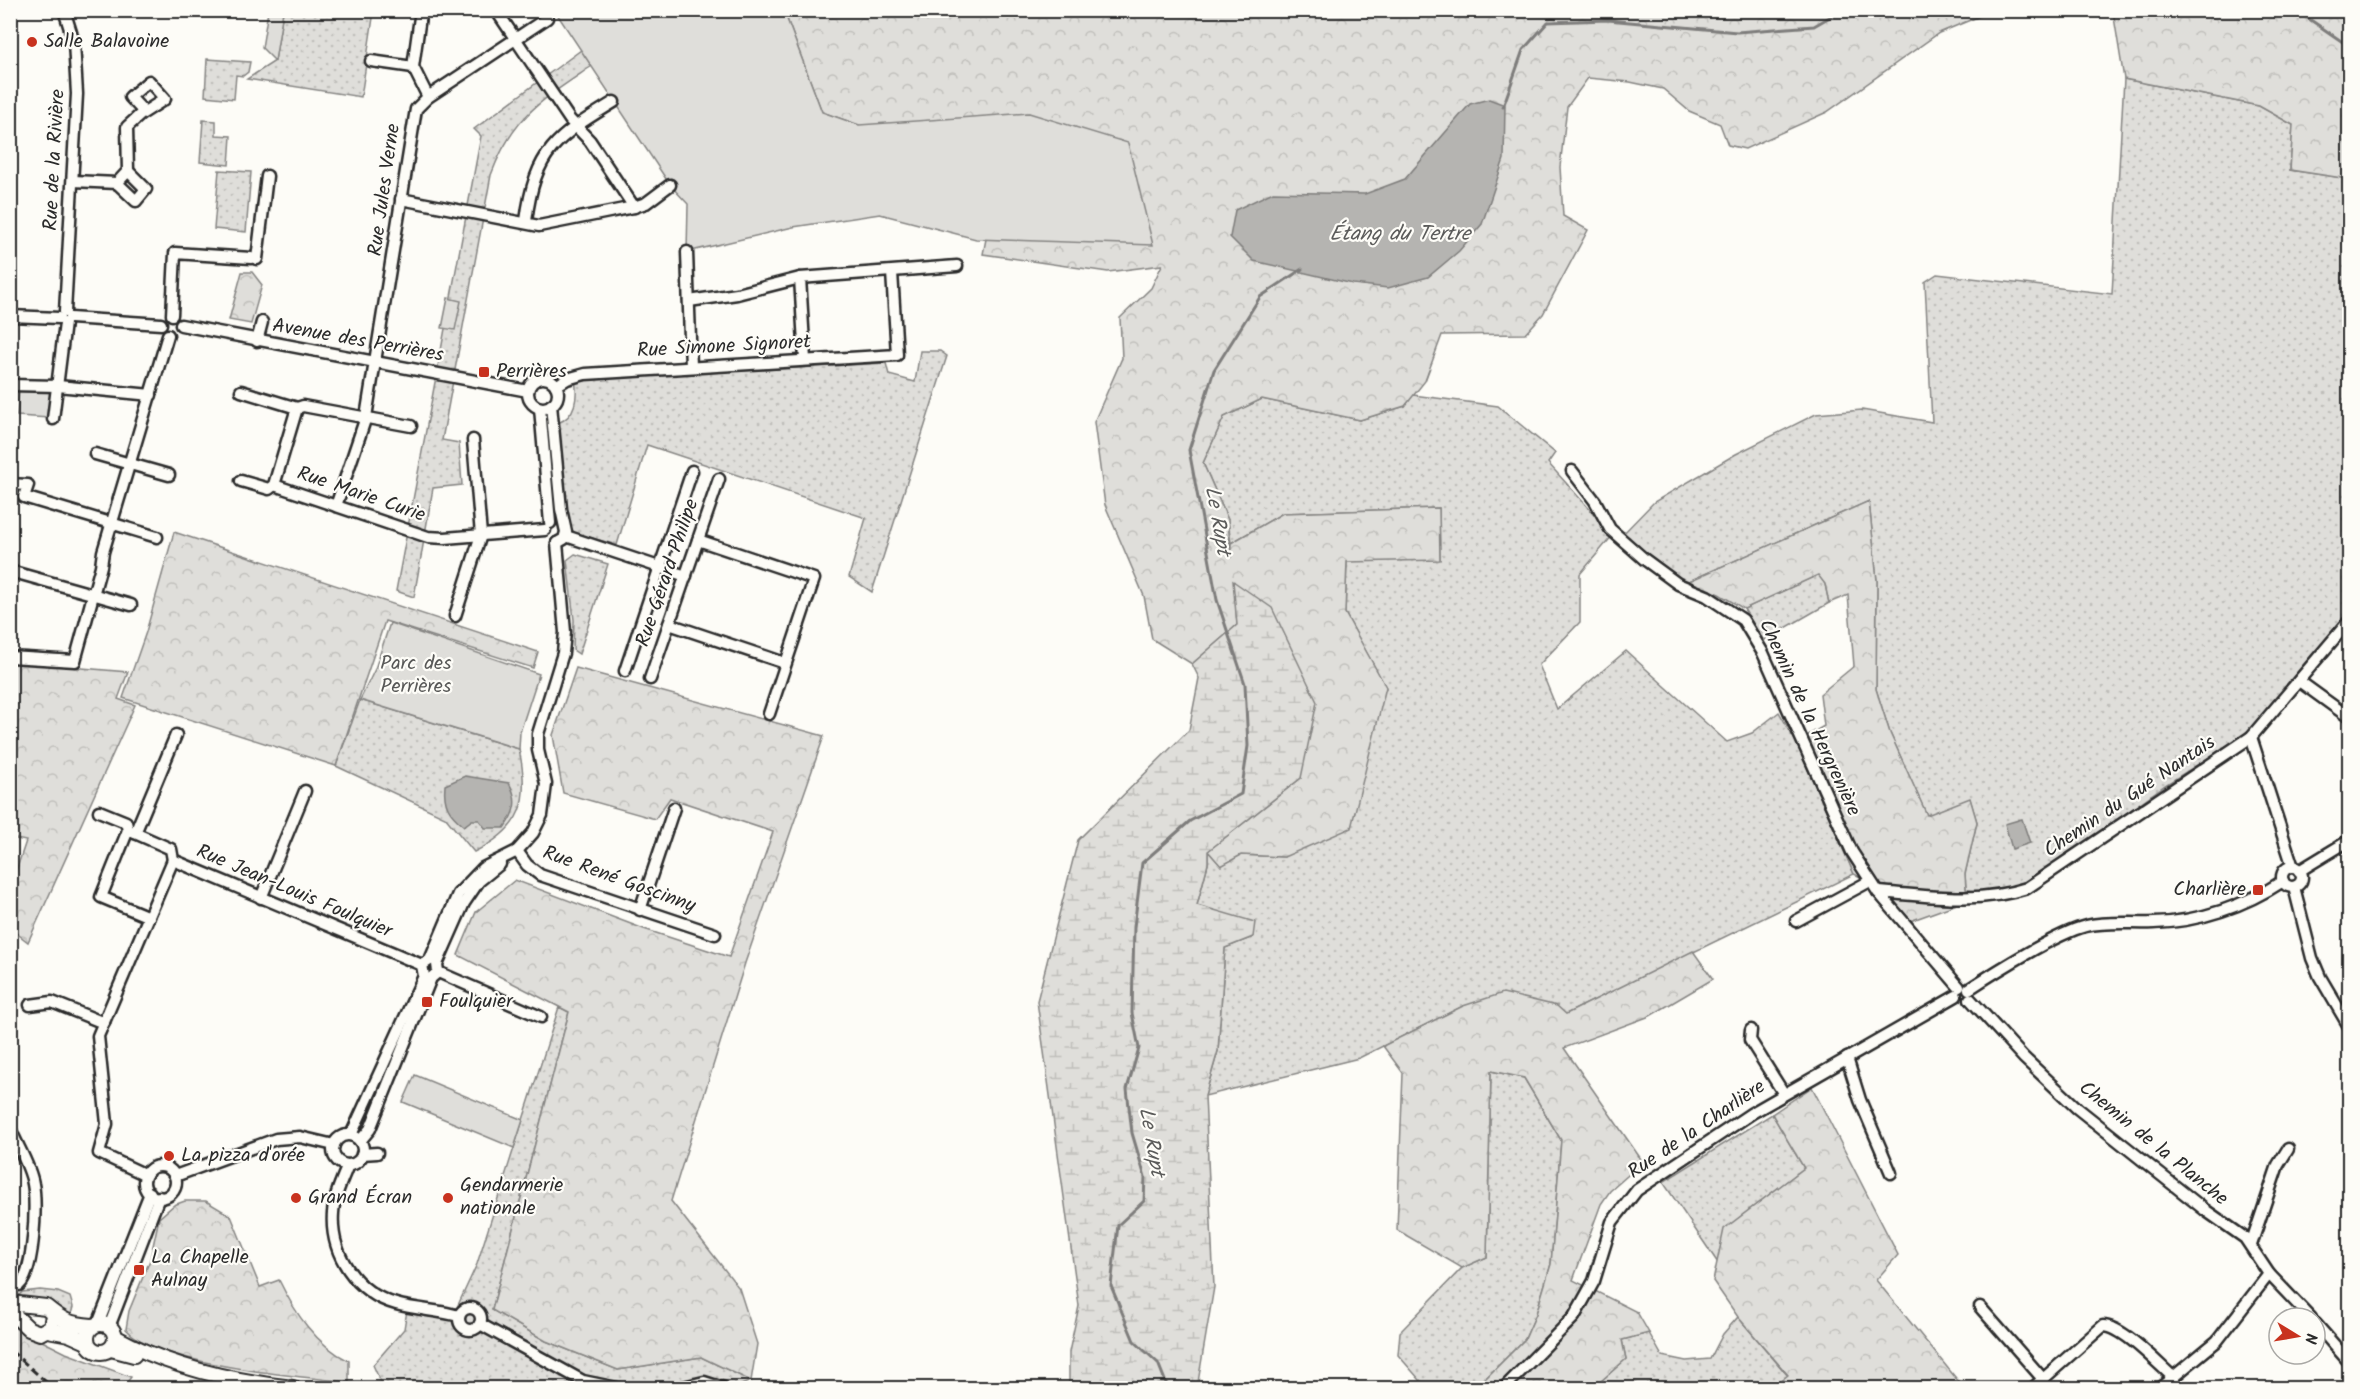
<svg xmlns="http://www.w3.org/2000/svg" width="2360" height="1399" font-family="Kalam,sans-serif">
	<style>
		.grass { fill: url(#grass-dots); stroke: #858482; stroke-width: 1.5 }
		.forest { fill: url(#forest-crowns); stroke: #858482; stroke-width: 1.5 }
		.wetland { fill: url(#wetland-marsh); stroke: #858482; stroke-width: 1.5 }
		.park { fill: #dfdeda; stroke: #858482; stroke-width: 1.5 }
		.water { fill: #b5b4b1; stroke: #7e7d7b; stroke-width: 1.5 }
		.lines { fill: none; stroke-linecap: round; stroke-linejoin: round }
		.stream { stroke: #7e7d7b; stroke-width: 3 }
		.minor-casing { stroke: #2b2b2b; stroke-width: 15 }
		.major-casing { stroke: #2b2b2b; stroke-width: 18 }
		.minor { stroke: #fdfcf7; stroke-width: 10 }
		.major { stroke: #fdfcf7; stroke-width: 14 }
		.rail { stroke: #2b2b2b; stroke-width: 3; stroke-dasharray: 9 4.5; stroke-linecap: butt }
		.poi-dot { fill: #c8321e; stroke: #fdfcf7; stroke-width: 2 }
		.labels { text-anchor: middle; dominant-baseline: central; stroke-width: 4.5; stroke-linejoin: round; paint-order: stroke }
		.poi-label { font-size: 20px; fill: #2b2b2b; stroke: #fdfcf7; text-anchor: start }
		.street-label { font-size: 20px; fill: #2b2b2b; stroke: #fdfcf7 }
		.park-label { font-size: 20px; fill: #585857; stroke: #fdfcf7 }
		.water-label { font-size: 21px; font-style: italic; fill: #5b5b5a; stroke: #fdfcf7 }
	</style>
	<defs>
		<pattern id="grass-dots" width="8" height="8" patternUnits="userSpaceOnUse" patternTransform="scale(1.5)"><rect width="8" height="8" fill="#dfdeda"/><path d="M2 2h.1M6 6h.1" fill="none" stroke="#c0bfbb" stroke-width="1.8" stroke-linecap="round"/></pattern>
		<pattern id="forest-crowns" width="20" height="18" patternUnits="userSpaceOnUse" patternTransform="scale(1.5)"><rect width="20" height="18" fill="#dfdeda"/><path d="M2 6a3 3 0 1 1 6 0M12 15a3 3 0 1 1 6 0" fill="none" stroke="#c0bfbb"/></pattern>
		<pattern id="wetland-marsh" width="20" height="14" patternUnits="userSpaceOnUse" patternTransform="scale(1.5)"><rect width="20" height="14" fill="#dfdeda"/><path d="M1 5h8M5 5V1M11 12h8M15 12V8" fill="none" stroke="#c0bfbb"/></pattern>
	</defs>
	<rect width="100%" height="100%" fill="#fdfcf7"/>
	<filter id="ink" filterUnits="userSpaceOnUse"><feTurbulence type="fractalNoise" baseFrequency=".0167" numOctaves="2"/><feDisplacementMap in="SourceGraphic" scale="12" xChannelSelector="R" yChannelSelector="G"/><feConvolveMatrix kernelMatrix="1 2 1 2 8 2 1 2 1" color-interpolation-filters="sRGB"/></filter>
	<g filter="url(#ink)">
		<g class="grass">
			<polygon points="283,11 374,11 361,97 247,79 275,61"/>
			<path d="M581,50L592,66C542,100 513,116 491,175L442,440L459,443L462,485L433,488L414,597L396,591L481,136L474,129Z"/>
			<polygon points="207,59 250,62 248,72 243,76 236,75 234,99 205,96"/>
			<polygon points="2124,79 2259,106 2293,125 2290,170 2349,179 2349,614 2248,733 2165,785 2046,871 2013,888 1982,895 1966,890 1965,874 1977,822 1970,799 1927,816 1890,733 1876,689 1877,581 1869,501 1687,582 1618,539 1654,502 1736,454 1816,414 1862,410 1932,422 1925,282 1937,274 2112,294"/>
			<polygon points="203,120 216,121 216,135 231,136 229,165 200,162"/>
			<polygon points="219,170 251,172 246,232 214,229"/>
			<path d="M920,351H940L947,356L872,592L849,577L866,518L647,445L617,545L574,533L565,518L558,423C576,416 578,397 575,380L886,363L889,375L915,382Z"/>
			<polygon points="1413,395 1498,406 1555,453 1548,463 1613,535 1580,574 1580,622 1539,665 1557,709 1626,651 1727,742 1752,733 1779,712 1796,742 1854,874 1566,1014 1463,1006 1359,1058 1205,1096 1218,1051 1225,948 1253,937 1197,905 1208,864 1208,851 1221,865 1241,855 1284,857 1386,688 1345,613 1347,561 1440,559 1439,508 1283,513 1231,543 1228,520 1203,463 1224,417 1262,399 1360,420 1405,406"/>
			<polygon points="575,554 608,564 579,654 573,650 574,620 567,560"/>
			<polygon points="1819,574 1825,584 1829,603 1763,641 1744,609"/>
			<path d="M360,700L519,749C530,801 523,828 474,852L445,817L336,766Z"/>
			<polygon points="559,1007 569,1012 492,1310 546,1341 618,1370 701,1357 751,1381 734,1388 400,1388 382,1385 373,1365 404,1329 407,1310 452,1318 477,1264"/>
			<polygon points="1491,1071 1524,1078 1561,1140 1551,1264 1536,1314 1525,1339 1476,1388 1427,1388 1398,1355 1400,1332 1462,1268 1487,1257"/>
			<polygon points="1772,1114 1804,1168 1725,1229 1718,1263 1663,1182"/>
			<polygon points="40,1290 58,1292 70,1297 73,1307 70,1318 15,1300 22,1292"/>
			<polygon points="1738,1317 1788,1376 1772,1388 1593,1388 1626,1359 1622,1340 1649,1333 1662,1356 1686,1361 1710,1359 1723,1334"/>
		</g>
		<g class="forest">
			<polygon points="784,11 1992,11 1939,33 1827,112 1745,149 1728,145 1720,124 1689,111 1663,89 1630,82 1588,78 1567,107 1560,167 1563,216 1588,230 1543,314 1525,334 1442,335 1425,381 1405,406 1360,420 1262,399 1224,417 1203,463 1228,520 1231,558 1231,543 1283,513 1439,508 1440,560 1347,562 1345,613 1386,687 1351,828 1284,857 1241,855 1221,866 1208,851 1301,778 1234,581 1237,625 1192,664 1152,639 1144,596 1105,505 1094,422 1122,358 1120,318 1151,288 1162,265 1108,272 983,254 988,229 859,125 822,112"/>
			<polygon points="2113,11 2349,11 2349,179 2290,170 2293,125 2259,106 2124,79"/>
			<polygon points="242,272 252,272 262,285 251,324 229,320"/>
			<polygon points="1869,501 1877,581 1876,689 1890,733 1927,815 1970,798 1977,822 1965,874 1966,889 1982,895 1910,921 1879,886 1854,874 1796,742 1824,726 1820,694 1854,666 1848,595 1829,603 1825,584 1818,575 1744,609 1719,594 1687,582"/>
			<polygon points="174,532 538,652 533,668 385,621 336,766 123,698 146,632"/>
			<polygon points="11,662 128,672 118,699 135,705 28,942 11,929 11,886 26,841 11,838"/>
			<polygon points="576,668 824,736 745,963 671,1201 739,1288 757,1344 751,1381 701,1357 618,1370 546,1341 492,1310 569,1012 458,955 476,912 515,880 644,929 729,957 773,832 670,798 655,819 563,793 553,735"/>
			<polygon points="1693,951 1713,979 1650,1016 1564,1048 1643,1162 1610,1191 1601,1204 1573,1280 1637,1312 1649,1333 1622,1340 1626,1359 1593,1388 1476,1388 1525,1339 1536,1314 1551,1264 1561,1140 1524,1078 1491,1071 1487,1257 1462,1268 1397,1230 1403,1073 1383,1046 1463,1006 1503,993 1557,1006 1566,1014"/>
			<polygon points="1812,1087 1898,1255 1876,1280 1964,1388 1772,1388 1788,1375 1738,1317 1713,1281 1724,1229 1804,1168 1772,1114"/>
			<path d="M185,1201H206L231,1216L260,1287L279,1280C295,1313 315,1344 349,1361V1382C301,1377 156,1365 126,1329L129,1311L150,1260L159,1218L174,1205Z"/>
			<polygon points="10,1325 66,1353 131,1377 123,1388 11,1388"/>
		</g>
		<polygon class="wetland" points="1233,581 1272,608 1317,702 1301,778 1208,851 1208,864 1197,905 1255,922 1253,937 1225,948 1218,1051 1205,1096 1214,1287 1197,1388 1069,1388 1069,1352 1079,1306 1037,1001 1078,840 1189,730 1199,678 1192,664 1237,625"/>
		<g class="park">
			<polygon points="268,11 283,11 275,61 262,48"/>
			<polygon points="555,11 784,11 822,112 859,125 1029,113 1128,143 1153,245 976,239 880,214 793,227 687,252 688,204 670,185"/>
			<polygon points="448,298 461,301 455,330 442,328"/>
			<polygon points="19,388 54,390 50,418 17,416"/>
			<polygon points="390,623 539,674 520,732 519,749 360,700 375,669"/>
			<polygon points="415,1075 523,1120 514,1148 403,1102"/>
		</g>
		<g class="water">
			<polygon points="1489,99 1505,105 1504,159 1482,224 1459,251 1428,277 1388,288 1353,284 1254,261 1230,237 1235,210 1273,192 1365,194 1405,179 1470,104"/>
			<path d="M465,776L509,783C519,800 515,813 504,828H485L479,820H472L464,826C449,814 443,805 445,785Z"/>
			<polygon points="2022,819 2030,843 2012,849 2005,824"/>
		</g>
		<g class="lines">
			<g class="stream">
				<polyline points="2296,10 2350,47"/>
				<polyline points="1503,107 1523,50 1548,22 1608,20 1737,32 1814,26 1842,10"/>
				<polyline points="1168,1388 1158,1363 1134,1341 1111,1286 1118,1225 1144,1201 1145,1177 1132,1133 1127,1089 1139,1048 1132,1013 1134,927 1142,863 1190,821 1241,794 1248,746 1245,684 1217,600 1189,450 1214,370 1260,297 1302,269"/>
			</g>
			<defs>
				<g id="minor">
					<polyline points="64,10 74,42 77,94 65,312"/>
					<polyline points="421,10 413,67 428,97"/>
					<polyline points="496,10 570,120 590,141 634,207"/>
					<polyline points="371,61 413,67"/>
					<polyline points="73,181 117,183 128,171 127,127 140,115 165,99 149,81 130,97 144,112"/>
					<polyline points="117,183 136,201 146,189 128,171"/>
					<polyline points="401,199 539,226 634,207 646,203 670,185"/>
					<path d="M526,221C535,150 557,137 614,102"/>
					<polyline points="687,252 691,367"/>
					<polyline points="257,259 267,176"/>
					<polyline points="800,278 805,360"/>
					<polyline points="689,301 737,294 800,278 957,266"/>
					<polyline points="172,315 175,253 251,258"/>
					<polyline points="10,316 59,318"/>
					<polyline points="70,318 161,324"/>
					<polyline points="181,325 528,391"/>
					<polyline points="257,341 262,322"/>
					<circle cx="543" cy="393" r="15"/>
					<polyline points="10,385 58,386 151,395"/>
					<polyline points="556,386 567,379 585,374 897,355 892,272"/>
					<polyline points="241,391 297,408 303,406 411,426"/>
					<polyline points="551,405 561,509 566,532 564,539 557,543"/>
					<polyline points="540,408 550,523"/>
					<polyline points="53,419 65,323"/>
					<polyline points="95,454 169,475"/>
					<polyline points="1572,471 1595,501 1610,529 1644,559 1678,584 1707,596 1743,620 1763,653 1852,852 1878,892 1959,987"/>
					<polyline points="241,481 269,489 274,485 297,408"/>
					<polyline points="10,484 28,485 24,497 157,537"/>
					<polyline points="274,485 428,537 445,538 545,530"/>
					<polyline points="336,506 366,417 416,109 428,97 547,18"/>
					<polyline points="566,536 686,576"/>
					<polyline points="698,540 814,579 769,714"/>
					<polyline points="10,571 131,605"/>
					<polyline points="455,616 481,535 473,440"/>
					<polyline points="669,624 785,663"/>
					<polyline points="10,657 75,661 101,566 103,552 168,335"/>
					<polyline points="625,671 692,471"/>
					<polyline points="650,679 719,479"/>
					<polyline points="2299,681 2350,718"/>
					<polyline points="2251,737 2293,867"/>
					<polyline points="99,811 126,822 128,830 171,849 173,860"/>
					<polyline points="128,830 101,897 149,917"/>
					<polyline points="135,833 176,735"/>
					<polyline points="517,851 527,865 540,875 715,934"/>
					<circle cx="2292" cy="877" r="10"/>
					<polyline points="2299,871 2350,840"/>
					<polyline points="2294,887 2312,958 2320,977 2350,1028"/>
					<path d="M1878,892C1929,896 1978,904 2027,888L2251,737L2350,620"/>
					<polyline points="261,898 305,791"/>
					<polyline points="640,910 674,808"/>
					<polyline points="1796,921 1870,881"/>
					<polyline points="438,972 541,1017"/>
					<path d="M1969,989C1995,972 2057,933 2086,926C2107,921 2132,924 2154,923C2199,922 2245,906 2283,881"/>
					<polyline points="1970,999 2024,1058 2077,1108 2205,1210 2245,1238 2269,1274 2311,1318"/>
					<polyline points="30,1005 52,1002 104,1023"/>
					<polyline points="1751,1030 1750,1040 1784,1094"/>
					<polyline points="1847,1058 1860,1100 1891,1173"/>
					<path d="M10,1128C17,1146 30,1165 33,1184C37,1203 34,1273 19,1285L10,1283"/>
					<polyline points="351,1135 424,976 422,965 430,960 458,894 483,868 517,851 533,833 542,815 546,784 538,750 538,734 563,653 565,632 557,543"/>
					<circle cx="348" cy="1150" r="15"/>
					<polyline points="360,1141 370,1129 431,978 438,972 437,964 464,903 479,881 500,864"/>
					<polyline points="362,1154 377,1153"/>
					<path d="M348,1165C342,1180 334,1196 333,1213C330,1254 356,1293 396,1304C417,1310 439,1310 459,1316"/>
					<circle cx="160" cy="1182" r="16"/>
					<polyline points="146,1175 99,1153 107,1124 98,1036 173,860 422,965"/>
					<polyline points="175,1176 276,1139 300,1137 334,1145"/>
					<polyline points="2251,1245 2278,1165 2288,1149"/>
					<polyline points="1980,1307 2043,1379"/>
					<circle cx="470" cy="1319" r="11"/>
					<polyline points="2315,1323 2350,1363"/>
					<polyline points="98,1324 150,1193"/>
					<polyline points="480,1324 583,1381 617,1388"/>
					<polyline points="109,1327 159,1197"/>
					<polyline points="679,1388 704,1382 723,1388"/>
					<polyline points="1504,1388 1574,1317 1594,1281 1612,1222 1637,1190 1752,1113 1956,996"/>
					<path d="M2033,1388L2103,1326C2123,1326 2158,1364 2174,1378"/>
					<polyline points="2160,1388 2217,1341 2269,1274"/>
				</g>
				<g id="major">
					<path d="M10,1303L46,1307C63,1321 69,1324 92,1326"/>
					<polyline points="10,1311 29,1329 40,1333 51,1327 53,1315"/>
					<circle cx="101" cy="1338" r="14"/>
					<polyline points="48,1330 69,1334 87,1342"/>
					<path d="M115,1337C169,1367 231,1381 293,1388"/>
					<polyline points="111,1349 134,1355"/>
				</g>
			</defs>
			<use href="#minor" class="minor-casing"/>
			<use href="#major" class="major-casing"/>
			<use href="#minor" class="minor"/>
			<use href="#major" class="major"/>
			<polyline class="rail" points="10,1350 53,1388"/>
		</g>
	</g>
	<g class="poi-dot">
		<circle cx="32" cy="42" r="6"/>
		<rect x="478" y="366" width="12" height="12" rx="3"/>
		<rect x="2252" y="884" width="12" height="12" rx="3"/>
		<rect x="421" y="996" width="12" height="12" rx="3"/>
		<circle cx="169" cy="1156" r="6"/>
		<circle cx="296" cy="1198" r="6"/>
		<circle cx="448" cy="1198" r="6"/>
		<rect x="133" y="1264" width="12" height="12" rx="3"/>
	</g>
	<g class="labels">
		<g class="poi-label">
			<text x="44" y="42">Salle Balavoine</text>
			<text x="496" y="372">Perrières</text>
			<text x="2246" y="890" text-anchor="end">Charlière</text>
			<text x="439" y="1002">Foulquier</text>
			<text x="181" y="1156">La pizza d'orée</text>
			<text x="460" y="1186">Gendarmerie<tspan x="460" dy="23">nationale</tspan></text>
			<text x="308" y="1198">Grand Écran</text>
			<text x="151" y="1258">La Chapelle<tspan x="151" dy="23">Aulnay</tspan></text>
		</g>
		<g class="street-label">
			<text transform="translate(55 160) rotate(-87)">Rue de la Rivière</text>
			<text transform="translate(385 190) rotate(-82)">Rue Jules Verne</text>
			<text transform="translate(358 341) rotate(10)">Avenue des Perrières</text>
			<text transform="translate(724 347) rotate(-3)">Rue Simone Signoret</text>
			<text transform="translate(361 495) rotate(19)">Rue Marie Curie</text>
			<text transform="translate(668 573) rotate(-71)">Rue Gérard Philipe</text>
			<text transform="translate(1809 718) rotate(65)">Chemin de la Hergrenière</text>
			<text transform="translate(2130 797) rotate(-34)">Chemin du Gué Nantais</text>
			<text transform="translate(619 880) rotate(20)">Rue René Goscinny</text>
			<text transform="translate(294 892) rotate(23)">Rue Jean-Louis Foulquier</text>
			<text transform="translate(1697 1130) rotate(-34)">Rue de la Charlière</text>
			<text transform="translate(2153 1144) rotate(39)">Chemin de la Planche</text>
		</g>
		<g class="park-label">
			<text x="416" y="664">Parc des<tspan x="416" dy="23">Perrières</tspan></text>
		</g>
		<g class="water-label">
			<text x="1400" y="234">Étang du Tertre</text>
			<text transform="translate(1217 521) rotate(80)">Le Rupt</text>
			<text transform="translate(1151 1142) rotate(80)">Le Rupt</text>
		</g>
	</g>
	<rect width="2360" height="1399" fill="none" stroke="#fdfcf7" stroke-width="36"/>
	<rect x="18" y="18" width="2324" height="1363" fill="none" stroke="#2b2b2b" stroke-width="2" filter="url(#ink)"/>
	<g transform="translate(2297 1336) rotate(101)"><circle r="28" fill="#fdfcf7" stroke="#a9a8a5" stroke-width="1.5"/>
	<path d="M0-4.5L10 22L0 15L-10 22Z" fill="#c8321e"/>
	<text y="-9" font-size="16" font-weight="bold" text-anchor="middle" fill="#2b2b2b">N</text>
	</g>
</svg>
